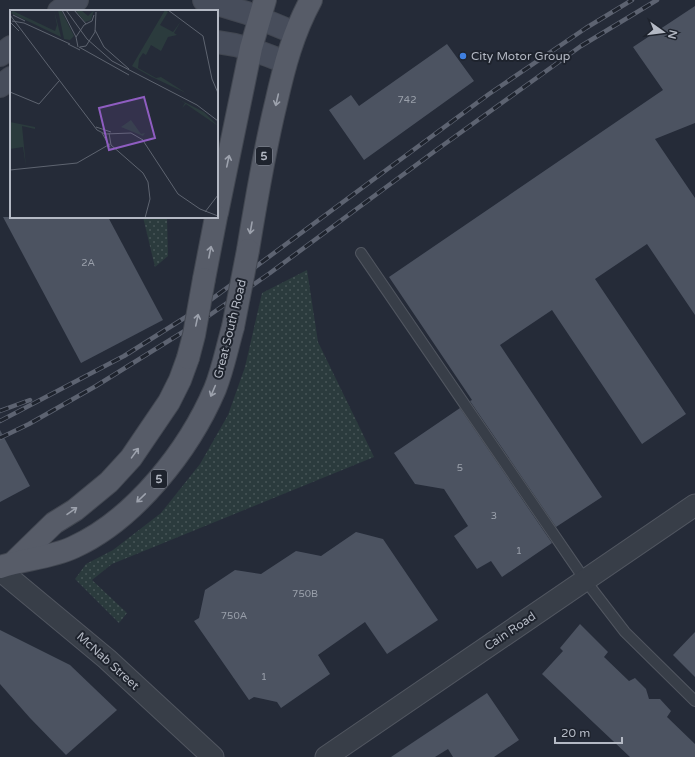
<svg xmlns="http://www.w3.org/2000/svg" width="695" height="757" font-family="'Varela Round',sans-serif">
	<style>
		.green { fill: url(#green-dots) }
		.building { fill: #4c5361 }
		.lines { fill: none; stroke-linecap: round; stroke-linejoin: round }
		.lane-casing { stroke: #515660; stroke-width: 12 }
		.street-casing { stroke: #515660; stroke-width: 23 }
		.secondary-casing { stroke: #424751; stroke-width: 24 }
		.primary-casing { stroke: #424751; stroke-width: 24 }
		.lane { stroke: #383e48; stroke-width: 10 }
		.street { stroke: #383e48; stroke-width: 21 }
		.secondary { stroke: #474d5b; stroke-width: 22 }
		.primary { stroke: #575c68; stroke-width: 22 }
		.rail-casing { stroke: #5d6371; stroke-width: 4.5 }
		.rail { stroke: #1e232d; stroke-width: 3; stroke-dasharray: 9; stroke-linecap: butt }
		.primary-bridge-casing { stroke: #424751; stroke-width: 24; stroke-linecap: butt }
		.primary-bridge { stroke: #575c68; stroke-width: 22 }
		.oneway { stroke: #9da2ad }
		.shop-dot { fill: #3f7fe0; stroke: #1e232d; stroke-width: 1.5 }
		.labels { text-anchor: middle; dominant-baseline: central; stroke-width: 4; stroke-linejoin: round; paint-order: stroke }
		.number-label { font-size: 10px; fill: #9aa0ab }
		.shield { fill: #1e232d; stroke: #878c97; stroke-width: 1 }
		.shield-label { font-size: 11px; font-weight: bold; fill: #b4b9c4 }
		.poi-label { font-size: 12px; fill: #b4b9c4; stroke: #1e232d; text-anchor: start }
		.street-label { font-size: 12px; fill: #b4b9c4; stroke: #1e232d }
		.inset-road { fill: none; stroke: #5e6470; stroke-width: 1 }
		.view { fill: #8f5dc1; fill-opacity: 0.15; stroke: #8f5dc1; stroke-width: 2 }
		.inset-edge { fill: none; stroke: #b4b9c4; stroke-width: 2 }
	</style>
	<defs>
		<pattern id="green-dots" width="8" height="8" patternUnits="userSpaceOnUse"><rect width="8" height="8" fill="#2b3b3d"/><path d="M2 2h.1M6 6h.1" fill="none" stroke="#475557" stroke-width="1.8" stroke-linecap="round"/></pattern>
	</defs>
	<rect width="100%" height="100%" fill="#252b38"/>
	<g class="green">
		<polygon points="143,217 167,217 168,256 155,267"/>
		<polygon points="307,270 318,342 374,457 112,564 92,580 127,613 119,623 75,579 86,564 113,550 161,513 200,464 228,415 245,367 262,293"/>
	</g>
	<g class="building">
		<polygon points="695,6 695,123 655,139 695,198 695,315 647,244 595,279 686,414 642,444 552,310 500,345 602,497 556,527 470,401 472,400 389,277 663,90 633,47"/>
		<polygon points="447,44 474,81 364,160 329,110 351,95 359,106"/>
		<polygon points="3,217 108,217 163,320 81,363"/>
		<polygon points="460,408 552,543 502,577 491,561 477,569 454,536 468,526 444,489 415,484 394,453"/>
		<polygon points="0,430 30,486 0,502"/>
		<polygon points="356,532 383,539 438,620 387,654 365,622 318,655 330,674 281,708 277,702 254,697 249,700 194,621 199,618 205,590 235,570 261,574 296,551 321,556"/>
		<polygon points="580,624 608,652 604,657 629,681 635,678 646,689 649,699 660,699 671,711 667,717 695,744 695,757 630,757 542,674 563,651 560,648"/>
		<polygon points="0,630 70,665 117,710 66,755 30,718 0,684"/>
		<polygon points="695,632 695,677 673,655"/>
		<polygon points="487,693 519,740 494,757 453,757 448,749 435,757 391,757"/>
	</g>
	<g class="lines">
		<defs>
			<polyline id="lane" points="361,253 585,580 625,632 695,701"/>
			<g id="street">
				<polyline points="0,570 107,659 213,757"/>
				<polyline points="326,757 695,505"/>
			</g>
			<g id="secondary">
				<polyline points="204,0 247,13 295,33"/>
				<polyline points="59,11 69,4 77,0"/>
				<path d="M217,42C243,45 262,53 285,62"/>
				<polyline points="0,55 11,47"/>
				<polyline points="0,86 11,78"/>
			</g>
			<g id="primary">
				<polyline points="217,213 251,48 265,0"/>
				<path d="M248,250C256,201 264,152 276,103C284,67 293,33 311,0"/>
				<polyline points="204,279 216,217"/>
				<polyline points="14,562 54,523 75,510 109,482 131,458 169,402 180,380 188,358"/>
				<path d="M0,567C24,559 51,558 74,547C135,519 189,450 215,389C223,369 227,348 233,327"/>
			</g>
		</defs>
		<use href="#lane" class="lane-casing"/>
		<use href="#street" class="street-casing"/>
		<use href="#secondary" class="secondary-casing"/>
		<use href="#primary" class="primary-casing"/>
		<use href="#lane" class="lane"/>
		<use href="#street" class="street"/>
		<use href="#secondary" class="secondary"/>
		<use href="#primary" class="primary"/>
		<defs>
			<g id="rail">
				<polyline points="0,411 30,400"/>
				<polyline points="0,421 124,356 197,310 489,94 586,28 632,0"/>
				<polyline points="0,438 29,424 96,386 207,317 270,273 435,151 581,46 657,0"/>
			</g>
		</defs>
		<use href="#rail" class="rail-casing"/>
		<use href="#rail" class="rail"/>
		<defs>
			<g id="primary-bridge">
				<polyline points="233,327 248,250"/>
				<polyline points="188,358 194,335 204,279"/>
			</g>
		</defs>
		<use href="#primary-bridge" class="primary-bridge-casing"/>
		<use href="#primary-bridge" class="primary-bridge"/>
	</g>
	<defs><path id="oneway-shaft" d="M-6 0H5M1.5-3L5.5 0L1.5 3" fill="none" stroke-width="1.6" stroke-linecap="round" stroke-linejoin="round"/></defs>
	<g class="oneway">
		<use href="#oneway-shaft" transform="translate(277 100) rotate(103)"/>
		<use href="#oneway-shaft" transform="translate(228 161) rotate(-78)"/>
		<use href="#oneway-shaft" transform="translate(251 228) rotate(100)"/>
		<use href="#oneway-shaft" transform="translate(210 252) rotate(-79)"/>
		<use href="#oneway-shaft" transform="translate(197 320) rotate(-78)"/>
		<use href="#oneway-shaft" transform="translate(213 391) rotate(113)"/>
		<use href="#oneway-shaft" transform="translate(135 453) rotate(-54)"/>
		<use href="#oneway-shaft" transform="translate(141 498) rotate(136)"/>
		<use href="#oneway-shaft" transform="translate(72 511) rotate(-35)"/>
	</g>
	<circle class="shop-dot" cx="463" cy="56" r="4"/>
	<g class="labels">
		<g class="number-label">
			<text x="407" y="100">742</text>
			<text x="88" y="263">2A</text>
			<text x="460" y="468">5</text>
			<text x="494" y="516">3</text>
			<text x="519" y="551">1</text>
			<text x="305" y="594">750B</text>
			<text x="234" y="616">750A</text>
			<text x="264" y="677">1</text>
		</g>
		<g class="shield">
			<rect x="256" y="147" width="16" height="18" rx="3"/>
			<rect x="151" y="470" width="16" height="18" rx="3"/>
		</g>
		<g class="shield-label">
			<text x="264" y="156">5</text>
			<text x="159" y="479">5</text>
		</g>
		<g class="poi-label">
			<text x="471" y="56">City Motor Group</text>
		</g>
		<g class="street-label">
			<text transform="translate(230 329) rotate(-76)">Great South Road</text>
			<text transform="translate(510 631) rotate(-34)">Cain Road</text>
			<text transform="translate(108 661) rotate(42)">McNab Street</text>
		</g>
	</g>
	<g transform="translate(10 10)">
		<rect width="208" height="208" fill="#252b38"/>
		<path d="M48,0H51L64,26L60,30L54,29ZM65,0H71L78,6L84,0L81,10L75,12ZM155,0L158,2L150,15L163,22L171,11L164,23L167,25L158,27L151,41L141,35L136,45L133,43L129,49L128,58L146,68L151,67L176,83L142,67L122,56ZM121,110L131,124L135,123L133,126L111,117ZM0,112L25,117V119L12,116L16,157L13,137L0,139Z" fill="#2b3b3d"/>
		<path d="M44,0L51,27L1,3L3,1L45,21L47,15ZM168,89L194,102L208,116L176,94L172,98L175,93Z" fill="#2b3b3d"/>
		<path class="inset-road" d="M52,0L66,27M56,0L77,29L102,51L187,95L208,111M64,0L76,14M158,0L193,26L202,69L208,83M0,5L87,120L95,124L121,123L133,130M3,5L15,11M2,11L14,13L60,34M0,12L9,21M85,20L94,37L119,59M58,34L70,40M68,37L66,27L74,15L82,11L84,5M69,37L119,65M70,37L76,36L85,22L86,2M0,82L29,94L49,71M86,117L101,122M92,123L100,137M99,123L101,135L133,163L138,172L140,189L135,208M132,129L168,184L190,199L208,206M0,160L67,153L100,134M195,202L208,185"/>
		<path class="view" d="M134,87L145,128L99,140L89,98Z"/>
		<rect width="208" height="208" class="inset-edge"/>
	</g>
	<g transform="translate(663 32) rotate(104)" stroke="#1e232d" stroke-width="3" paint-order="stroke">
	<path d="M0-3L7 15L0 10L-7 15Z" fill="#b4b9c4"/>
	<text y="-6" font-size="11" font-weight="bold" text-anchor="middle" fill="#b4b9c4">N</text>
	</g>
	<path d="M555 737v6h67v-6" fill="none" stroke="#b4b9c4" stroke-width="2"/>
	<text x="561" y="737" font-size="12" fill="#b4b9c4" stroke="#1e232d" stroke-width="3" paint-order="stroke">20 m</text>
</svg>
